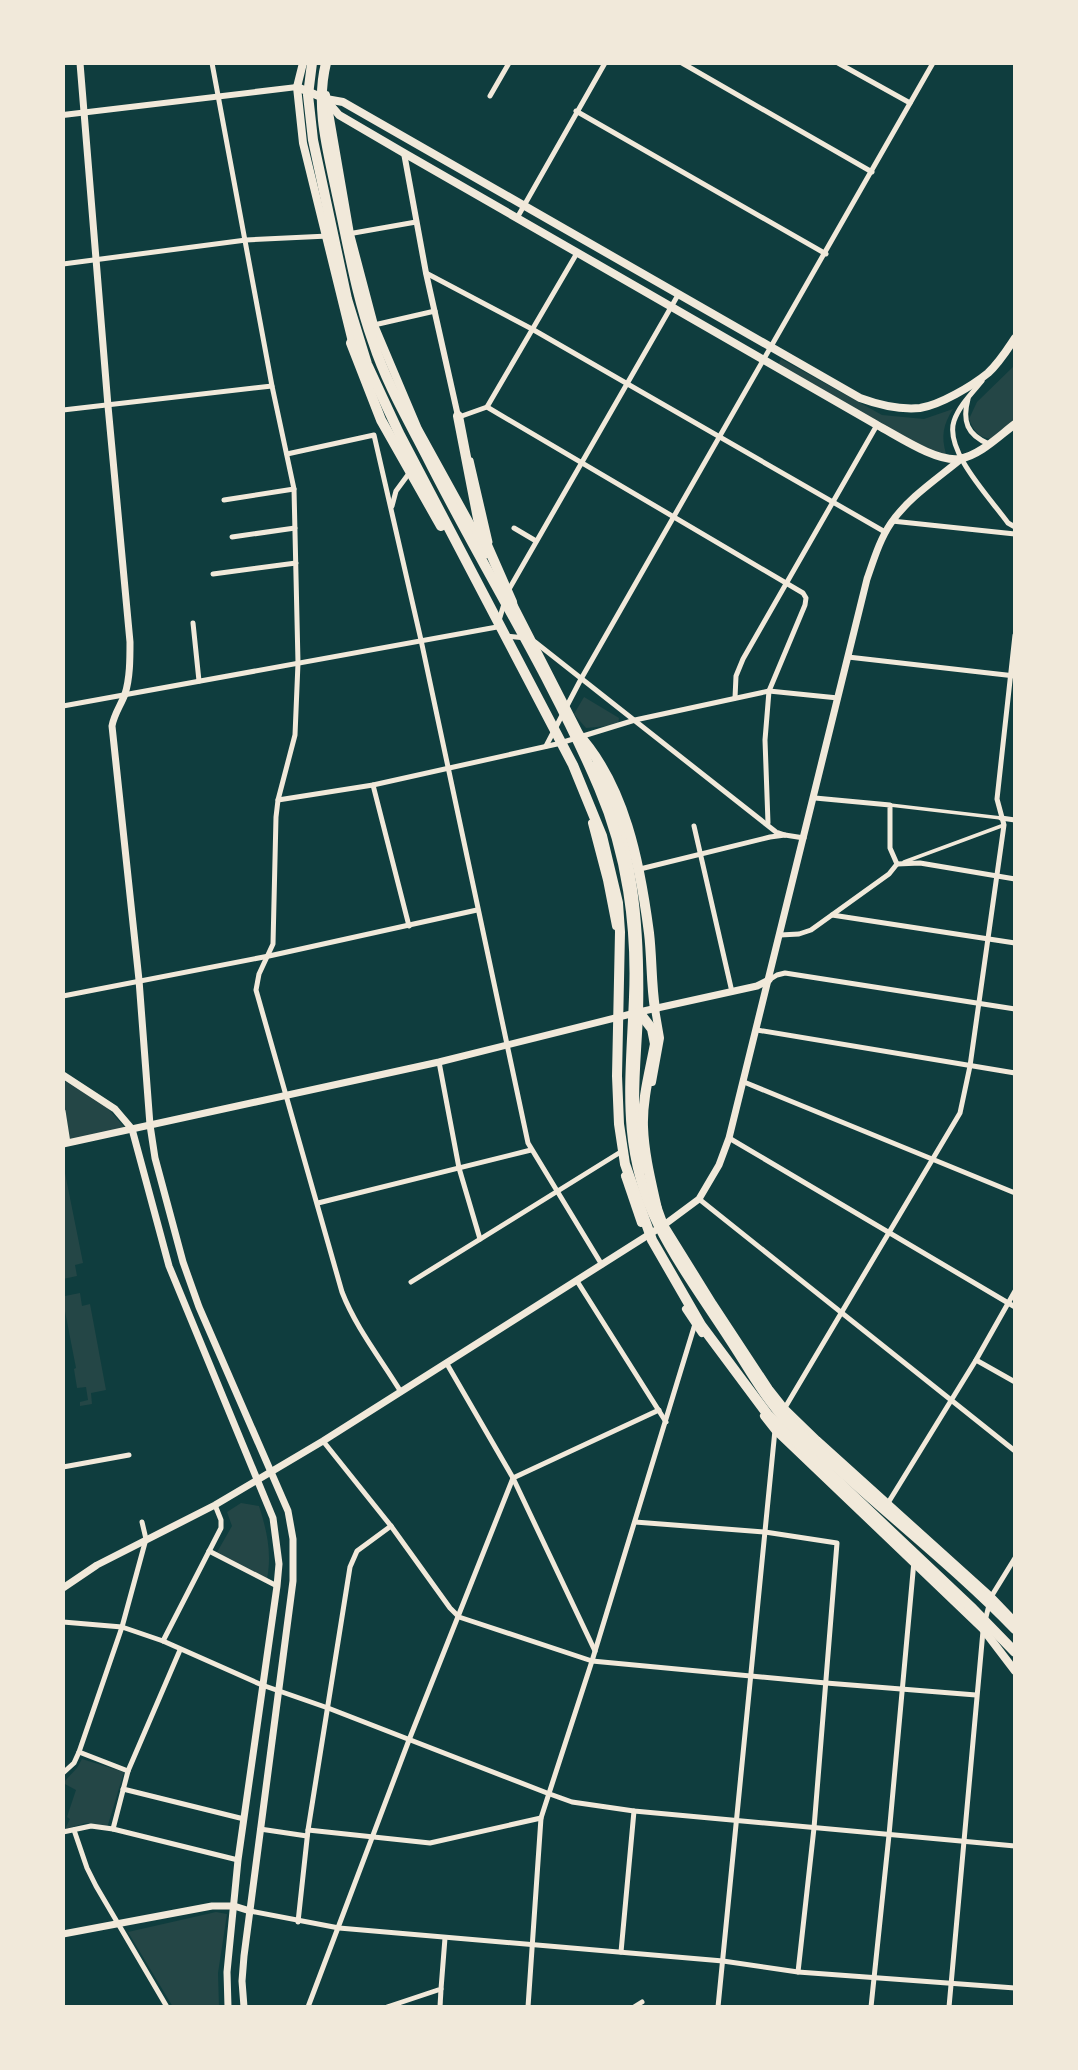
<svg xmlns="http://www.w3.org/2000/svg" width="1078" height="2070" font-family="'Asap Condensed',sans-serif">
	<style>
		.green { fill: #244646 }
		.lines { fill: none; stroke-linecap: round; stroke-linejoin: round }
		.pedestrian { stroke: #f1e9da; stroke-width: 3.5 }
		.minor { stroke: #f1e9da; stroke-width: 5 }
		.tertiary { stroke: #f1e9da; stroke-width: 6 }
		.secondary { stroke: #f1e9da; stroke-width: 7 }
		.primary { stroke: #f1e9da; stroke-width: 8 }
		.motorway { stroke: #f1e9da; stroke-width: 10 }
	</style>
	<rect width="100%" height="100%" fill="#0f3d3e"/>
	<g class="green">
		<path d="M781,359L882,415L924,419L953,409C943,425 941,436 946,454L942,455L878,425L776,369Z"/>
		<path d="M1015,365V421L991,439C978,437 974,431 969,419L977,402Z"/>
		<polygon points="584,697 619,718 618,725 586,728 574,714"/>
		<polygon points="63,1080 103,1103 126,1129 70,1141 63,1096"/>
		<polygon points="63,1163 83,1263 75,1265 77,1276 63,1279"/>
		<polygon points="80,1293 82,1306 90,1304 106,1390 91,1393 92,1404 80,1406 80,1402 88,1400 86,1387 77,1388 74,1369 76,1368 63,1301 65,1296"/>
		<path d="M241,1503L259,1506C267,1531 272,1553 267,1579L216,1554L232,1526L227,1512Z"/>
		<polygon points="82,1759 124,1772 107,1828 86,1823 65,1829 70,1819 67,1817 76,1790 63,1783 77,1768"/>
		<polygon points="216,1912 227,1914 218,1973 219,2007 173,2007 128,1932"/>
	</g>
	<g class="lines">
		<g class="pedestrian">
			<polyline points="890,805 1001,818"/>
			<polyline points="904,862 1004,825"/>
		</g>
		<g class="minor">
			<path d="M212,63L272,386L294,489L298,663L295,735L278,800L276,817L273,944L259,974L256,990L342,1292C356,1328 381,1359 401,1392"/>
			<polyline points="682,63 872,172"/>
			<polyline points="838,63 910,103"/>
			<polyline points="490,96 509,63"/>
			<polyline points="576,111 826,254"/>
			<polyline points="517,218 605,63"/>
			<polyline points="348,234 416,222"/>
			<polyline points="63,264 246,240 328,236"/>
			<polyline points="426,273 532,329 885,532"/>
			<polyline points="374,325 435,311"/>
			<path d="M982,381C972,393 959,406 954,421C944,451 991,499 1008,523L1015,527"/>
			<path d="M968,399C962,421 967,435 989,444"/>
			<polyline points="487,407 577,253"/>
			<polyline points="63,410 272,386"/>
			<polyline points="459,417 487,407 803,593 806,598 805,605 769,691 765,740 768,823"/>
			<polyline points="287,454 374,435 421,640 528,1143 602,1265"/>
			<polyline points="471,460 490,542"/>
			<polyline points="224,500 294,489"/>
			<polyline points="392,506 396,491 410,472"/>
			<polyline points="892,521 1015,534"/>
			<polyline points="514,528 536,541"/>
			<polyline points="232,537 295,528"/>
			<polyline points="213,574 296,563"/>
			<polyline points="508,591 678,295"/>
			<polyline points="193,623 199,681"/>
			<polyline points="505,636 526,638"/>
			<polyline points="535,642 776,832 785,835"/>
			<polyline points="848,657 1015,676"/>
			<polyline points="735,698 736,676 743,659 877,425"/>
			<polyline points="63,706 497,627 504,604"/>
			<polyline points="546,746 581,679 933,63"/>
			<polyline points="373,785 409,926"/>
			<polyline points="815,798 890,805 890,848 897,864"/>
			<polyline points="278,800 373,785 557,744 635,720 769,691 838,698"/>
			<polyline points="1001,818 1015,820"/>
			<polyline points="694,826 732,992"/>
			<polyline points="897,864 920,863 1015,879"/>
			<polyline points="636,870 770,837 785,835 804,838"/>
			<polyline points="832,915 1015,943"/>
			<polyline points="780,935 799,934 811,930 889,874 897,864"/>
			<polyline points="769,980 777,975 785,973 1015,1009"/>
			<polyline points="63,996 269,956 477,910"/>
			<polyline points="757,1030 1015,1073"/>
			<polyline points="439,1062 459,1168 480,1239"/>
			<polyline points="744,1082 1015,1193"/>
			<polyline points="63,1111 68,1143"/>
			<polyline points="729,1138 1015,1307"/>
			<polyline points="699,1199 1015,1451"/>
			<polyline points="318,1203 531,1150"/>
			<polyline points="577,1281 666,1422"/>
			<polyline points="411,1282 619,1153"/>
			<polyline points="976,1360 1015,1382"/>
			<polyline points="447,1364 513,1478 595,1651"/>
			<polyline points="783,1411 960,1113 970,1066 1004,825 997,799 1015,635"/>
			<polyline points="323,1441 391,1526 450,1608 459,1617 592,1661 826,1683 976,1695"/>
			<polyline points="63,1467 129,1455"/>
			<polyline points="888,1503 976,1360 1015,1291"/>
			<polyline points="635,1522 765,1532 837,1543 814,1828 798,1972"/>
			<polyline points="209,1551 277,1586"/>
			<polyline points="985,1621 991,1597 1015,1558"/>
			<polyline points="63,1622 122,1627 163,1641 262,1685 328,1708 547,1793 572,1802 634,1811 1015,1846"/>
			<polyline points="163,1641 221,1528 221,1520 215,1505"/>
			<polyline points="79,1752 128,1771"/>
			<polyline points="63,1773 74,1763 79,1752 122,1627 146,1539 142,1522"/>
			<polyline points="123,1789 244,1819"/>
			<polyline points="113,1829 128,1771 180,1650"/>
			<polyline points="260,1829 307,1836"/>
			<polyline points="74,1830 87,1868 96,1886 167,2007"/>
			<polyline points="308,1830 430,1843 541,1818"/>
			<polyline points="63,1832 91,1826 113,1829 238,1860"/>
			<polyline points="250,1911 339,1928 723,1961 798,1972 1015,1988"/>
			<polyline points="298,1922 308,1830 350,1567 357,1551 391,1526"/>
			<polyline points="621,1952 634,1811"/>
			<polyline points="308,2007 409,1740 513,1478 659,1410"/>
			<polyline points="387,2007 441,1989 445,1938"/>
			<polyline points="440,2007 441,1989"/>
			<polyline points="528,2007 541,1818 592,1661 695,1324"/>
			<polyline points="634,2007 642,2002"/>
			<polyline points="718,2007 775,1430"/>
			<polyline points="871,2007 889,1835 914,1561"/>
			<polyline points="949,2007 983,1631"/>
		</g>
		<g class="tertiary">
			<polyline points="63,115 297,87"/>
			<polyline points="404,153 426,273 458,416"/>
		</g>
		<g class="secondary">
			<path d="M80,63L108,406L130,642C130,659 130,678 125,694C121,705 114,714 112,726L139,980L150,1125L155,1158L183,1262L199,1307L288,1511L293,1539V1581L244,1956L242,1981L244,2007"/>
			<polyline points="63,1075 115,1109 132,1129 169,1266 273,1518 279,1564 277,1586 238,1860 227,1972 228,2007"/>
			<polyline points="63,1144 439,1062 639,1012 757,986 769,980"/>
			<path d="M63,1588L97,1565L215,1505L323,1441L664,1225L699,1199L719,1165L729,1138L867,579C874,559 880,539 891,523C909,497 937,479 961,459"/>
			<polyline points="63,1934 212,1906 234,1906 250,1911"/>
		</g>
		<g class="primary">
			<polyline points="303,63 297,87 303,143 353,346"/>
			<path d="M297,87L326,99L343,102L860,398C879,405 899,410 920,408C940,405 972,386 988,373C999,363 1007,350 1015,338"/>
			<polyline points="326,95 350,234 374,325 418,429 487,554"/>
			<path d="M328,102L339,115L404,153L877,425C898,436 936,462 959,459C979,456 999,436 1015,424"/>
			<polyline points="514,606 580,735"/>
			<path d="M595,765C635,842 641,929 639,1014C637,1065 629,1119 644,1168"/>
			<polyline points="592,823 607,880 616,926"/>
			<polyline points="652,1082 660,1038 655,1009"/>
			<polyline points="625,1176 641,1223"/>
			<polyline points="656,1203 664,1225 713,1304 769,1389 784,1408 817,1440 991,1597 1015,1622"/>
			<polyline points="686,1309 702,1333"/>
			<polyline points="764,1416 775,1430 983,1629 1015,1671"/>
		</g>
		<g class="motorway">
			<polyline points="312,63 308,95 313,140 347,299 367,364 399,433 573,765 602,836 618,903 620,932 617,1076 619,1124 625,1164 652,1240 701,1325 768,1415 973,1609 1015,1652"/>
			<path d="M326,63C315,107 328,151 337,195C348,244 356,295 373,342C386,382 407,418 426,455C482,567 550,673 599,788C627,853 637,927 634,997C631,1079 620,1147 658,1224C678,1264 705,1301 729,1338C747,1365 763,1395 785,1419C803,1438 824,1456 843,1473C900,1525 962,1574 1015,1629"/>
			<polyline points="351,343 381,420 441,526"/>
			<polyline points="458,416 480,529 512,602 514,615"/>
			<path d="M576,732C625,784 640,864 649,933C652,958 651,983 655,1009"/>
			<path d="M639,1012L652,1029L655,1044C650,1071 642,1099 643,1127C644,1155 651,1182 657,1209"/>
		</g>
	</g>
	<rect width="1078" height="2070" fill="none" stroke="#f1e9da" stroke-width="130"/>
</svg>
